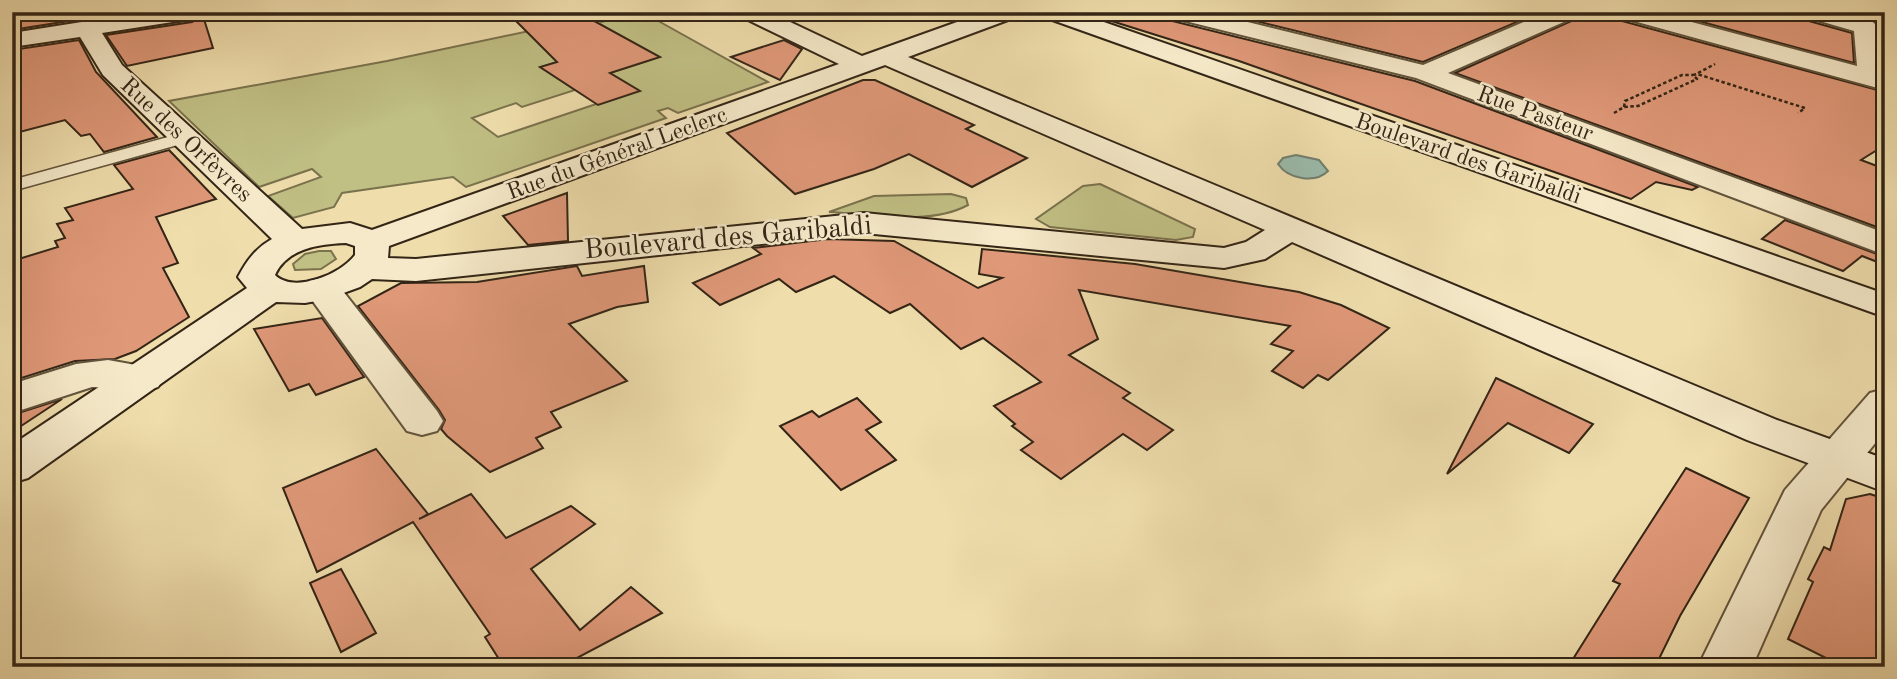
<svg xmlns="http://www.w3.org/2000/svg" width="1897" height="679" font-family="'Old Standard TT',serif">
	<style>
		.green { fill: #c0bf84; stroke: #7a724d; stroke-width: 2; fill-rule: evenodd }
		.water { fill: #9abbab; stroke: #717f6f; stroke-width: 2 }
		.building { fill: #df9878; stroke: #332516; stroke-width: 2 }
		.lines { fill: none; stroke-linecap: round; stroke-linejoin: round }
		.lane-casing { stroke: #62533c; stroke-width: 3 }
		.street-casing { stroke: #62533c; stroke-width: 4 }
		.secondary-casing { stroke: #332516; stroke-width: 4 }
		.path { stroke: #332516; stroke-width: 2.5; stroke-dasharray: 3.5 2.5; stroke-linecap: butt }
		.lane { fill: #f5e9c9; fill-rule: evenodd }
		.street { fill: #f5e9c9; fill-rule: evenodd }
		.secondary { fill: #f5e9c9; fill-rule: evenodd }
		.labels { text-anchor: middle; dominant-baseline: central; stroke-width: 5; stroke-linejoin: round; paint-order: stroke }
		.far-street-label { font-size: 23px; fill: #332516; stroke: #f5e9c9 }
		.street-label { font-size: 28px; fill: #332516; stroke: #f5e9c9 }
	</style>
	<rect width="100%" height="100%" fill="#efddac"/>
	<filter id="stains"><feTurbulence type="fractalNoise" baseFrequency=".00286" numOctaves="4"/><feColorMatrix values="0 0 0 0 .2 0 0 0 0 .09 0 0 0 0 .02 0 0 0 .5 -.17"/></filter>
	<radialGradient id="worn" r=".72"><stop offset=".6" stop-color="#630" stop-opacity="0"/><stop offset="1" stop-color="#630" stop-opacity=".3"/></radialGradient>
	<g class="green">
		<path d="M644,13L768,82L678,113L668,108L658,111L666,118L466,187L453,177L342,193L334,207L293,218L268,196L321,177L312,169L259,187L169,101L387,61L595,17L601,22ZM581,55L653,59L610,73L638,90L498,137L472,118L516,103L522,107L575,90L541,67Z"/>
		<polygon points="1100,184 1195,229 1193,237 1176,240 1050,227 1036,219 1083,186"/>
		<path d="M951,194L966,198L968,205C929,226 872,214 829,212L874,196Z"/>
		<polygon points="319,251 331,251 336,259 321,269 295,270 293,264 305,254"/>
	</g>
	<path class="water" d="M1296,155L1319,160L1328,171C1315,184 1288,179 1278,164L1283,158Z"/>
	<g class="building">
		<polygon points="34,12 126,12 12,30 12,22 31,20"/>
		<polygon points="507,12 578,12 660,57 610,73 640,91 598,105 540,67 557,62"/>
		<polygon points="1106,12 1164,12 1168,20 1415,81 1698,187 1692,190 1656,182 1631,199 1239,61 1105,19"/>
		<polygon points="1219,12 1540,12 1423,62"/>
		<polygon points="1580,12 1614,12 1618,20 1885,92 1885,145 1861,160 1885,169 1885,230 1455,73 1576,19"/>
		<polygon points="1665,12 1801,12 1805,20 1852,33 1854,63"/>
		<polygon points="203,16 213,48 127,66 106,35 192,22"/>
		<polygon points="79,40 96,72 157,137 104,152 90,134 81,136 65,120 12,134 12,50"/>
		<polygon points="784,40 802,49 780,80 731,57"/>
		<polygon points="863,80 875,80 974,125 966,129 1027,158 972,187 909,154 874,169 795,194 727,133"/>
		<polygon points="169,150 216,199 156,217 178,263 163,268 189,317 136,351 115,359 75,361 12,381 12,261 58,247 55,241 65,238 57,224 73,220 65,208 133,189 114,165"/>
		<polygon points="567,193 568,241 528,245 503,216"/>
		<polygon points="1785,220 1885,257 1885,265 1862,256 1843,271 1762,239"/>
		<polygon points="828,239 894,241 978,288 1002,278 979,274 982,249 1135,264 1299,292 1341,305 1389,328 1328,380 1318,375 1303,388 1272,371 1293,351 1271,344 1290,326 1079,290 1098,339 1069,355 1130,393 1123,398 1173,430 1147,450 1123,434 1061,479 1021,450 1033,442 1012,426 1015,424 994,406 1041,382 983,338 961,349 910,304 890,313 834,276 796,292 779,279 720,305 693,283 761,254 753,248"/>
		<polygon points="577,266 582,276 644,266 648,302 617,307 569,324 627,381 551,412 561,427 536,438 543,448 490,472 447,436 441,429 445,420 439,410 358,306 401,283 477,282"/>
		<polygon points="322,318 364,377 316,395 309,384 289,391 254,329"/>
		<polygon points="1496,378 1593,424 1569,453 1508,423 1447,474"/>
		<polygon points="857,398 881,422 866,430 896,460 841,490 780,426 812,411 819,417"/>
		<polygon points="62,399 12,432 12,415"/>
		<polygon points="376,449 428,514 419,519 471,494 506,538 571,506 595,524 531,569 580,630 631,587 662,613 560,667 504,667 485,637 490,634 413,522 317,572 283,488"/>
		<polygon points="1686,468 1749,498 1680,616 1655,667 1568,667 1620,584 1613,581"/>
		<polygon points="1870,494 1885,499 1885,667 1821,667 1826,658 1788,639 1813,582 1808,579 1824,547 1830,550 1846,499"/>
		<polygon points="341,569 376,633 341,652 310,583"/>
	</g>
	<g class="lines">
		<defs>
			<g id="lane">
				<polygon points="818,12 811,17 804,13 804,12"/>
				<polygon points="186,132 195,137 192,141 12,191 12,180"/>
			</g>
			<g id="street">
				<polygon points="1166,12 1207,12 1423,65 1547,12 1578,12 1575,17 1448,73 1885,233 1885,255 1416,78 1169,17"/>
				<path d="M1616,12H1654L1857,66L1854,31L1806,17L1803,12C1821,12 1866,10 1878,27L1885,90L1619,17Z"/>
				<polygon points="322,278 335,281 437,411 443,421 437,431 422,435 407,431 304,289 309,281"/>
				<polygon points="108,360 158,369 164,378 158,387 144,391 92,387 12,413 12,384 76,364"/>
				<polygon points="1885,389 1885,431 1821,510 1752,667 1698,667 1785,490 1870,393"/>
			</g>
			<g id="secondary">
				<path d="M145,12H203L192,19L102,33L122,65L302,229L350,223L372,230L839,64L742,17L739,12H769L862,56L985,12H1019L1016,17L908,57L1777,420L1885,459V492L1747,440L1292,242L1265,259L1224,268L864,233L416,281L372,279L360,287L327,299L305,303L276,302L28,478L12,483V445L247,288L238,277C247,260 256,248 272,239L103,75L80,37L12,47V33ZM885,65L1265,230L1246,242L1224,248L864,213L416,259L388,258L389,246ZM346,243L355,246V255C341,274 294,294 275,275C287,248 320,244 346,243Z"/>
				<polygon points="1041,12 1075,12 1885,294 1885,317 1044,17"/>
			</g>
		</defs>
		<use href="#lane" class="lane-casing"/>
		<use href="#street" class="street-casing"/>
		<use href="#secondary" class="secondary-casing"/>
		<g class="path">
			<polyline points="1698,73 1715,64"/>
			<polyline points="1624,107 1625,101 1682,75 1693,75"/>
			<polyline points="1614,113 1624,107 1638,106 1697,79 1693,75 1697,74 1805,108 1798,113"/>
		</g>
		<use href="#lane" class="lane"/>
		<use href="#street" class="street"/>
		<use href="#secondary" class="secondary"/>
	</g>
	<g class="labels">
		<g class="far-street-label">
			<text transform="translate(1535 114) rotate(20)">Rue Pasteur</text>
			<text transform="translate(186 140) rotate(43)">Rue des Orfèvres</text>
			<text transform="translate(617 154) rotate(-20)">Rue du Général Leclerc</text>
			<text transform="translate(1468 159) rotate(19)">Boulevard des Garibaldi</text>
		</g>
		<g class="street-label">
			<text transform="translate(728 239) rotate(-5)">Boulevard des Garibaldi</text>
		</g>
	</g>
	<rect width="1897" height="679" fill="none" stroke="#efddac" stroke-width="42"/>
	<rect x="14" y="14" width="1869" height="651" fill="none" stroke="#332516" stroke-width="3.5"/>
	<rect x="21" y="21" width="1855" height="637" fill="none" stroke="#332516" stroke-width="2"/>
	<rect width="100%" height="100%" filter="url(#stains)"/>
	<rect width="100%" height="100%" fill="url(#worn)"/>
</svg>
